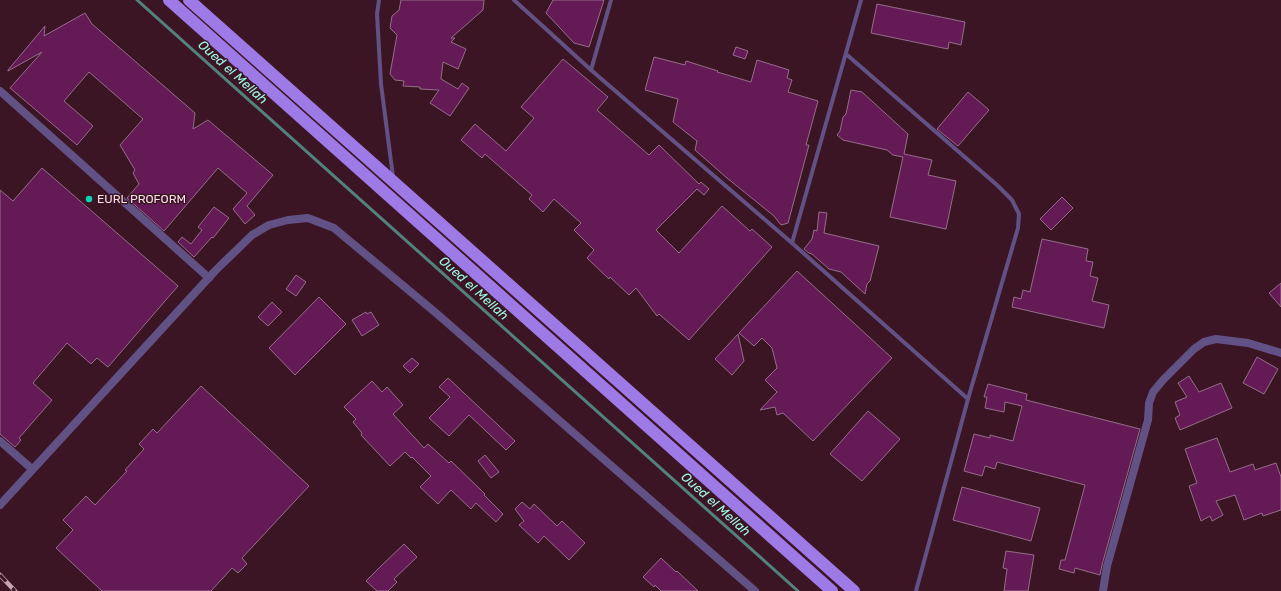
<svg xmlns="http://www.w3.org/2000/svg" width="1281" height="591" font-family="Rubik,sans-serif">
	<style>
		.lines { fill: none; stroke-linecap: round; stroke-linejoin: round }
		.stream { stroke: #52827c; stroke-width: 3 }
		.building { fill: #641b55; stroke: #946d89 }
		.lane { stroke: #615185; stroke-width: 4 }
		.street { stroke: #615185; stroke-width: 8 }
		.primary { stroke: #9e7ae6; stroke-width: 12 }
		.rail-casing { stroke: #c4a6b0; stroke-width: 4.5 }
		.rail { stroke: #3c1525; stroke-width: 3; stroke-dasharray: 9; stroke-linecap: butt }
		.poi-dot { fill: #06d5b6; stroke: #3c1525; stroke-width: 1.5 }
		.labels { text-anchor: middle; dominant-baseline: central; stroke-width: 3; stroke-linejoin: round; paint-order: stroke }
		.poi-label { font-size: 12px; fill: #fbe0e8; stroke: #3c1525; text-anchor: start }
		.water-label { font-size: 13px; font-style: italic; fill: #9df9e3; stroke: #3c1525 }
	</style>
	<rect width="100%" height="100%" fill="#3c1525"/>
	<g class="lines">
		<polyline class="stream" points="137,0 798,591"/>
	</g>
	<g class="building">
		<polygon points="401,0 484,0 483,10 451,38 455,38 451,42 466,49 458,69 443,62 441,79 458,89 462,83 469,88 450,116 430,103 439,90 420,89 420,87 403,86 404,81 395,80 390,74 397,35 390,28 392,16 399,10"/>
		<polygon points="553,0 604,0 589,47 574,43 546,13"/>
		<polygon points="877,4 965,22 961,45 949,42 948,49 871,33"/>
		<polygon points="85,13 92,24 195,113 193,129 208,120 273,175 247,206 255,215 245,224 233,209 247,193 218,168 164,231 127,198 139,184 133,173 135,170 120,145 143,119 89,72 64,101 93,126 77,145 10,88 42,52 8,71 8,70 45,26 44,36"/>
		<polygon points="736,47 748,51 745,59 733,55"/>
		<polygon points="654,57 685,65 686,61 718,71 717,72 751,82 757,60 789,70 787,78 792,80 788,92 818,101 806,145 809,145 788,223 781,225 774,216 727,178 695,150 697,141 673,122 678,99 645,90"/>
		<polygon points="563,59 608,97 597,110 649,155 659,145 699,184 701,182 709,189 704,195 697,189 656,230 679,253 722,206 750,231 752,229 772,247 689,340 659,314 657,316 636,288 629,295 610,277 609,279 587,258 594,250 574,230 581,223 554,199 543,212 529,199 532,195 485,154 482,158 461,140 475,124 506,151 534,118 521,107"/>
		<polygon points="851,90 862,92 908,134 904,154 932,160 928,175 956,181 946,229 890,217 903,157 893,155 887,150 843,140 837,135 840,131 843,117 846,114"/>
		<polygon points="968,92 989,110 958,146 937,129"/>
		<polygon points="42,168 178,286 108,367 97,358 91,364 67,343 33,383 52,400 19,438 21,440 15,447 0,434 0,190 13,201"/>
		<polygon points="1062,197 1073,208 1051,230 1040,219"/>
		<polygon points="214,207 229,218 213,238 212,237 194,257 178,242 182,237 191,244 202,230 198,227"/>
		<polygon points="819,212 827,213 824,233 879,246 870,281 867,284 865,294 841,272 829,269 812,254 809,253 804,249 812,239 814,230 817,231"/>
		<polygon points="1042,239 1088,249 1086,261 1093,262 1090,276 1098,278 1092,301 1109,305 1104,328 1012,307 1014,297 1021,299 1023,290 1030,292"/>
		<polygon points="797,271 892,358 813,441 783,413 777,415 775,407 760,410 777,392 765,380 777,368 772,348 762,338 754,346 739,333"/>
		<polygon points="296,275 306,282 296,296 286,289"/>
		<polygon points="1281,283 1281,307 1269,293"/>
		<polygon points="319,297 346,324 295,375 269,348"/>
		<polygon points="272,302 282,312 268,326 258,317"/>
		<polygon points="366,312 367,314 371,312 379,325 362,336 352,320"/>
		<polygon points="738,334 744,361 732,375 715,359"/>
		<polygon points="1257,357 1278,369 1264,394 1243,383"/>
		<polygon points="412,358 419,364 410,373 403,366"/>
		<polygon points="1189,376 1199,392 1221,383 1232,408 1180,430 1175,418 1180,415 1175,402 1187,397 1178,383"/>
		<polygon points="448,378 515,441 506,450 469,415 449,436 429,418 450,397 439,387"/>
		<polygon points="372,381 382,392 387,387 403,405 393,414 424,448 428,444 449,463 451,461 485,494 484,495 503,514 496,522 476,503 471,509 451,490 438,504 420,487 431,476 412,457 411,458 405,452 390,466 361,435 362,433 353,422 356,419 344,407"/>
		<polygon points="988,384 1027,394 1026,400 1140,429 1102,565 1100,575 1075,568 1074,573 1059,569 1061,560 1065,560 1085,485 997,462 995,469 985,466 982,476 964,471 974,434 990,438 990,435 1013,441 1022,406 1005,402 1004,412 985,408 987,397 984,397"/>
		<polygon points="201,386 309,486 242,558 247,564 238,573 232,568 211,591 102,591 56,548 73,530 63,520 86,496 95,505 127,471 125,470 144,449 139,444 153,429 157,433"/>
		<polygon points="868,411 900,439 862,481 830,454"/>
		<polygon points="1217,438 1230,472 1253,464 1255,470 1276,463 1281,477 1281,510 1263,516 1262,513 1244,520 1235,495 1216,501 1223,515 1212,521 1210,516 1201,521 1189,486 1197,483 1185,449"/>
		<polygon points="485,455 499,472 491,478 478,461"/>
		<polygon points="962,487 1040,508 1031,541 953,520"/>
		<polygon points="522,502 530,509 534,504 557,526 562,521 585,543 569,560 544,536 538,543 519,525 524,521 515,509"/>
		<polygon points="404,544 417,557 394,579 397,582 388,591 377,591 366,581 380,567"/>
		<polygon points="1006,551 1034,555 1028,591 1004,591 1007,569 1003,568"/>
		<polygon points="661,558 676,572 677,571 698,591 661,591 655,585 654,587 643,577"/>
	</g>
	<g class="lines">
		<g class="lane">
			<polyline points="379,0 377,14 381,84 393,177"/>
			<polyline points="514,0 591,70 792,243 968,399"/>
			<polyline points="846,54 997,185 1012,200 1019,214 1018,228 968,399 916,591"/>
			<polyline points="591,70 611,0"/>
			<polyline points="792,243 861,0"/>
		</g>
		<g class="street">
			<polyline points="0,91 209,278"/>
			<polyline points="0,441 32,469"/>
			<polyline points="0,505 215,271 252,235 269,225 288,220 308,218 334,228 436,313 755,591"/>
			<polyline points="1103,591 1107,566 1148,420 1149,403 1153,392 1163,380 1194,349 1204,342 1216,339 1248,343 1281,353"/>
		</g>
		<g class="primary">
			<polyline points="169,0 832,591"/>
			<polyline points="189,0 854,591"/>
		</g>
		<defs>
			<polyline id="rail" points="0,575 15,591"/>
		</defs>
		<use href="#rail" class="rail-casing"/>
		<use href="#rail" class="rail"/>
	</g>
	<circle class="poi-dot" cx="89" cy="199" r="4"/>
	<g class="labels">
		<g class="poi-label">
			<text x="97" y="199">EURL PROFORM</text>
		</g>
		<g class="water-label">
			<text transform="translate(233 72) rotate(42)">Oued el Mellah</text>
			<text transform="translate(474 288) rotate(42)">Oued el Mellah</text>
			<text transform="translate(716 504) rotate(42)">Oued el Mellah</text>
		</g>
	</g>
</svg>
